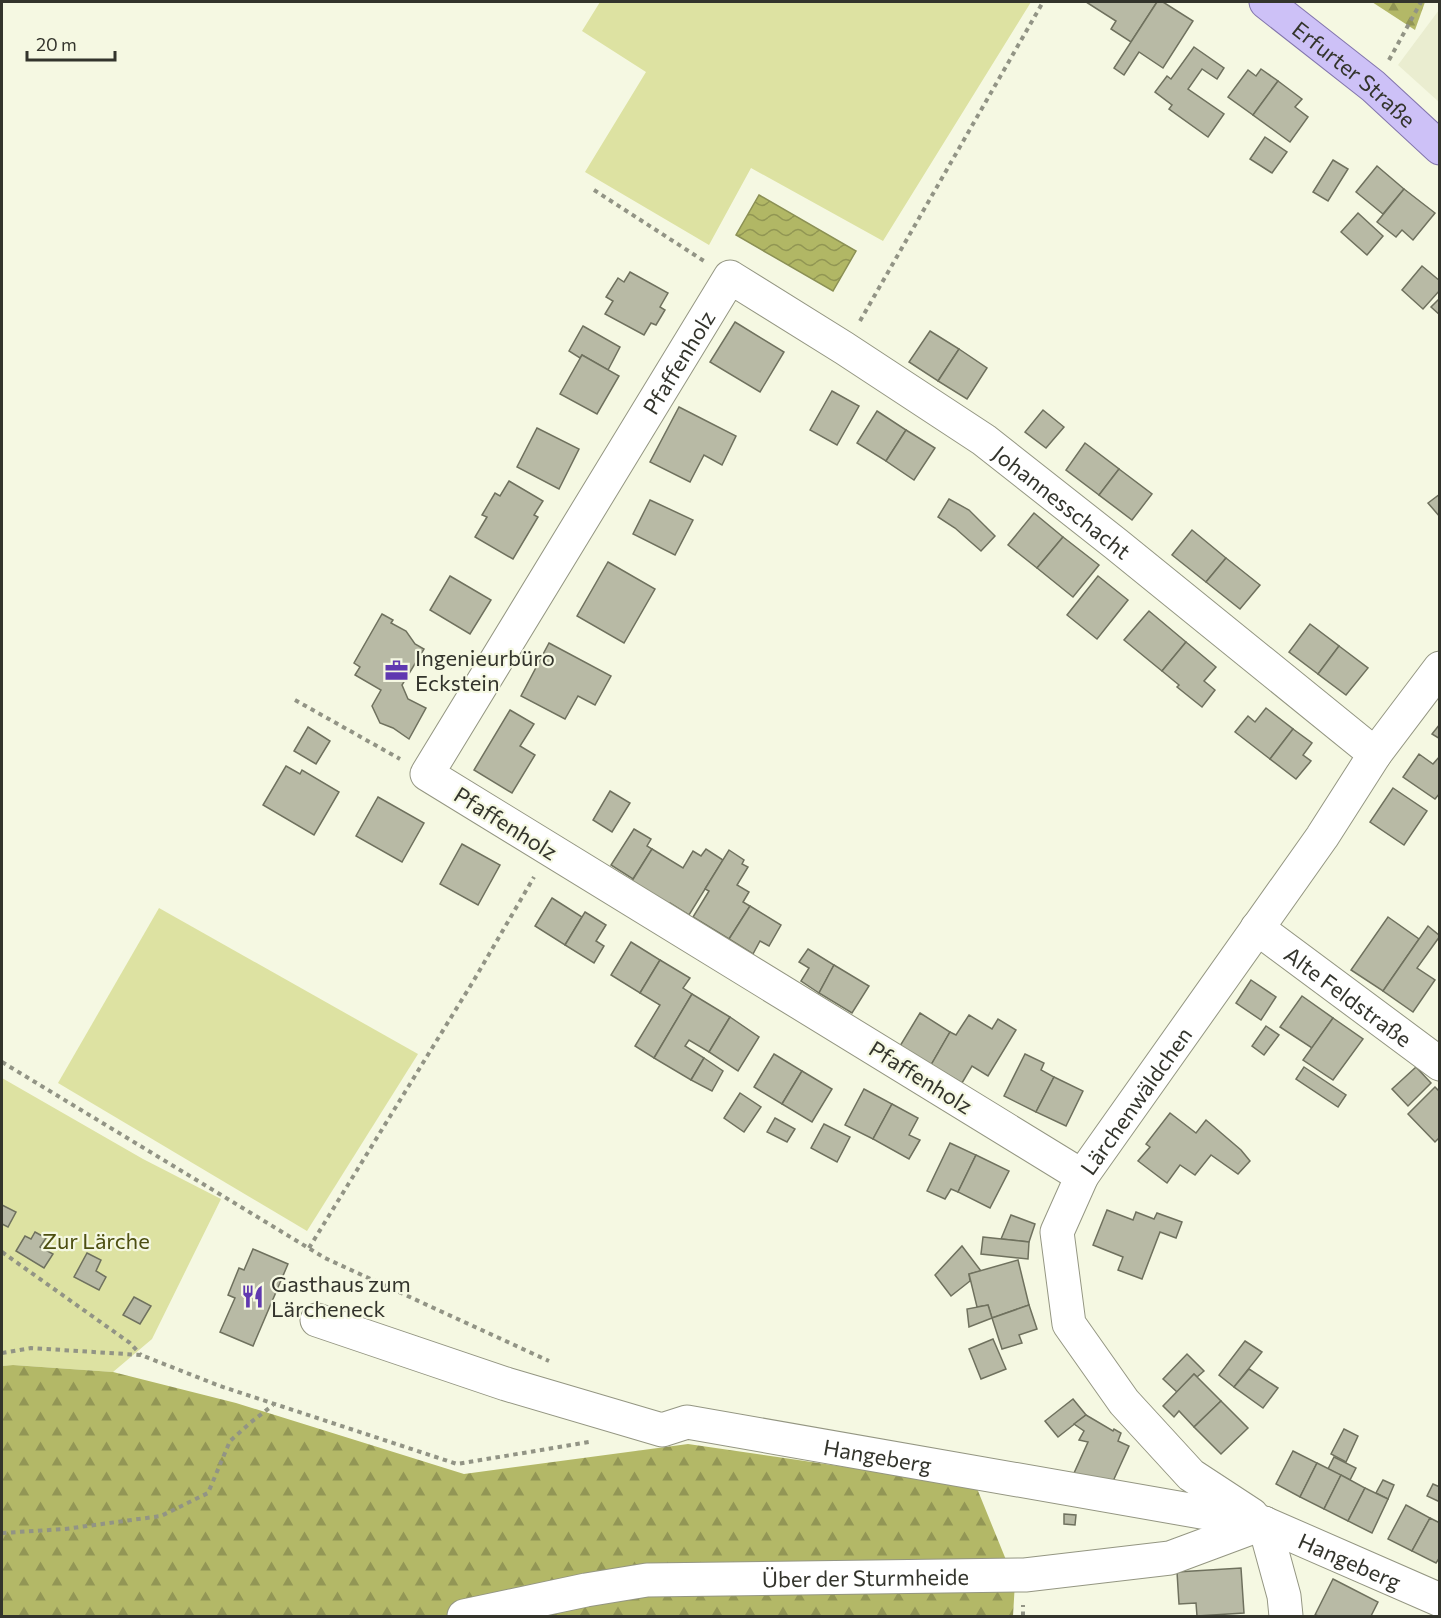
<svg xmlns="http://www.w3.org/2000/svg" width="1441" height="1618" font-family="Commissioner,sans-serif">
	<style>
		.built { fill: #eaedd0 }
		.green { fill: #dde2a2 }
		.forest { fill: url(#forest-firs) }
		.water { fill: url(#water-waves); stroke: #8b9054; stroke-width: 1.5 }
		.building { fill: #b8baa5; stroke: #6f715e; stroke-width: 1.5 }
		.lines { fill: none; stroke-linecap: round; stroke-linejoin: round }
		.minor-casing { stroke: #949682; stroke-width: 35 }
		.major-casing { stroke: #8275ac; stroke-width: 35 }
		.path { stroke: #929485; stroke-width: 4; stroke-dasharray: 4.5 4.5; stroke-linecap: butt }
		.minor { stroke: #fff; stroke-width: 33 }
		.major { stroke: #cdc1f7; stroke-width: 33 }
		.labels { text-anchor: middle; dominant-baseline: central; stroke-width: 4.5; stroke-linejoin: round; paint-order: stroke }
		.street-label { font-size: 22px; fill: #33342c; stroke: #f5f8e2 }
		.poi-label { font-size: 22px; fill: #33342c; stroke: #f5f8e2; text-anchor: start }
		.park-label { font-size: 22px; fill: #4d4f11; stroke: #f5f8e2 }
	</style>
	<defs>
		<pattern id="forest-firs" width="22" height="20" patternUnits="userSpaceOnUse" patternTransform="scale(1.5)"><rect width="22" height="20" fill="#b3b867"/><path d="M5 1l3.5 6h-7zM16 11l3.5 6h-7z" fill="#929655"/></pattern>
		<pattern id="water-waves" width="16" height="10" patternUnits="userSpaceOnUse" patternTransform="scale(1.5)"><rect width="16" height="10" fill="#b1b765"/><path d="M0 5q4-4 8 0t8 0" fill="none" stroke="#919653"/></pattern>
	</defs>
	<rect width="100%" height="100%" fill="#f5f8e2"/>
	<polygon class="built" points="1439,10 1439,102 1398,65"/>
	<g class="green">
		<polygon points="600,2 1031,2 883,241 751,168 709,245 585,172 646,72 582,31"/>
		<polygon points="159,908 418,1054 307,1231 58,1083"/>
		<polygon points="2,1078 143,1159 221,1199 152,1339 113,1372 13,1365 2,1366"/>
	</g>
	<g class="forest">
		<polygon points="1372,2 1425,2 1415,30"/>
		<polygon points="13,1365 113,1372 236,1403 464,1474 688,1444 976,1486 1015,1582 1013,1616 2,1616 2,1366"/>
	</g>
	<polygon class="water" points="759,195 856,251 833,291 736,235"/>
	<g class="building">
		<polygon points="1086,2 1157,2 1131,42 1111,29 1116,21"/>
		<polygon points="1157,2 1163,2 1193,21 1163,68 1139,52 1124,75 1114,68"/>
		<polygon points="1194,47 1224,68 1217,79 1202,69 1188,89 1224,114 1208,137 1169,109 1172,105 1155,92 1167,76 1171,79"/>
		<polygon points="1261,69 1278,81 1253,115 1228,97 1248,70 1256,76"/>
		<polygon points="1278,81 1302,99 1295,107 1308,117 1290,142 1253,115"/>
		<polygon points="1265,137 1287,152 1272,173 1250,159"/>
		<polygon points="1333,160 1348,169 1328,201 1313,192"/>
		<polygon points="1377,166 1404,189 1383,214 1356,192"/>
		<polygon points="1404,189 1435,213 1413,240 1402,230 1396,237 1377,222"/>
		<polygon points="1358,213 1383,236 1367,255 1341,232"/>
		<polygon points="1422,266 1440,281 1440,290 1423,309 1402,290"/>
		<polygon points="630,272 668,293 660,307 665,310 656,325 651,323 644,335 605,314 613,301 606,297 618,278 624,282"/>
		<polygon points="1440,298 1440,315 1431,307"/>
		<polygon points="735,322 784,352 760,392 710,362"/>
		<polygon points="583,326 620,347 608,370 582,355 580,358 569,351"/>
		<polygon points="930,331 959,349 938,381 909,362"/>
		<polygon points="959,349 987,368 967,399 938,381"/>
		<polygon points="582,355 619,376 597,414 560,394"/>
		<polygon points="832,391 859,406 837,445 810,430"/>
		<polygon points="679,407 736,436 722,465 704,455 690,482 650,462"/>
		<polygon points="1043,410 1064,427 1046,448 1025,432"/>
		<polygon points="877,411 906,430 886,461 857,443"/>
		<polygon points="537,428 579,449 559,489 517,467"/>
		<polygon points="906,430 935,448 914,480 886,461"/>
		<polygon points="1085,443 1119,469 1099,495 1066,470"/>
		<polygon points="1119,469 1152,494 1132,520 1099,495"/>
		<polygon points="509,481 543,501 534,515 538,517 513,559 475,537 487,517 482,515 495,493 500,496"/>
		<polygon points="1440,494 1440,517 1428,503"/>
		<polygon points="949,499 969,510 995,536 981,551 955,528 938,517"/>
		<polygon points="650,500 693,520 675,555 633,534"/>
		<polygon points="1034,513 1063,537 1037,568 1008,545"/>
		<polygon points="1192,530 1226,558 1206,582 1172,555"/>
		<polygon points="1063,537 1099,565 1073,597 1037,568"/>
		<polygon points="1226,558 1260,585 1240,609 1206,582"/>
		<polygon points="608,562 655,589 624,643 577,616"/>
		<polygon points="450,576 491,600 470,634 430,610"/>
		<polygon points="1098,576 1128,600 1097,639 1067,615"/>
		<polygon points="1149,611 1186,642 1162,671 1124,640"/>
		<polygon points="382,614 393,620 391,623 406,631 415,644 424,649 402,685 408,699 426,708 409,739 393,728 380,723 372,706 381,690 355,675 360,667 354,663"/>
		<polygon points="1310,624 1339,646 1318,674 1289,652"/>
		<polygon points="1186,642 1216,667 1204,681 1215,690 1202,707 1177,687 1179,685 1162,671"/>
		<polygon points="549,643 611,676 595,705 578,696 565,719 521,696"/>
		<polygon points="1339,646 1368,668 1346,695 1318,674"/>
		<polygon points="1266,708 1293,729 1270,759 1235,732 1248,716 1255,722"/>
		<polygon points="510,710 534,724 520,746 535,755 512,793 474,770"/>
		<polygon points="1440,724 1440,739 1432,734"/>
		<polygon points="308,727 330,741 316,764 294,751"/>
		<polygon points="1293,729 1312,743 1303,755 1311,761 1296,779 1270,759"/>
		<polygon points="1419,754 1433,764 1440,756 1440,793 1435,799 1403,777"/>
		<polygon points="286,766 300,774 302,770 339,792 314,835 263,805"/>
		<polygon points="1393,788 1427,811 1404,845 1370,822"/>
		<polygon points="610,791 630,803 612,832 593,820"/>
		<polygon points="378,797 424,823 402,862 356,836"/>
		<polygon points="634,829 651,839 647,846 652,849 633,879 611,865"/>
		<polygon points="462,844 500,865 478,905 440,884"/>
		<polygon points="652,849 683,868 693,851 701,856 706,849 723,860 689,915 670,903 667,907 630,884"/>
		<polygon points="729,850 744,860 742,864 748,867 737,885 749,892 743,902 750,906 729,939 693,917 709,891 705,889"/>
		<polygon points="552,898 582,917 565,945 535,926"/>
		<polygon points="750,906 781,925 769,946 760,941 753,954 729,939"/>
		<polygon points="585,912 606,925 596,941 604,946 594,963 565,945"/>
		<polygon points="1388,917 1419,939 1383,991 1351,970"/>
		<polygon points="1428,926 1440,936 1417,968 1435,980 1413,1012 1383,991"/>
		<polygon points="631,942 660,960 640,993 611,975"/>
		<polygon points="808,949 834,965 819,993 801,981 809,968 799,962"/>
		<polygon points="660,960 690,978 683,988 692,994 654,1058 635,1046 660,1005 640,993"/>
		<polygon points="834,965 869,986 852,1013 819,993"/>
		<polygon points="1251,980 1276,997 1261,1020 1236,1003"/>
		<polygon points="692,994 730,1017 709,1052 689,1040 685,1046 704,1058 691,1080 654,1058"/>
		<polygon points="1302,996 1333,1018 1312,1048 1280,1027"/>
		<polygon points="920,1013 950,1032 931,1065 900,1046"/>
		<polygon points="969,1015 992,1029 998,1019 1016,1030 988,1076 972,1066 962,1083 931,1065 950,1032 956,1035"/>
		<polygon points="730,1017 759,1037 738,1071 709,1052"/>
		<polygon points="1333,1018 1363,1039 1333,1080 1303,1060"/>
		<polygon points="1266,1026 1279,1035 1264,1055 1252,1046"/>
		<polygon points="774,1054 802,1071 782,1104 754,1087"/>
		<polygon points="1025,1054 1044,1063 1041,1070 1054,1077 1036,1112 1004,1096"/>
		<polygon points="704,1058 723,1071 712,1091 691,1080"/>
		<polygon points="1304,1067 1346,1095 1338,1107 1296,1079"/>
		<polygon points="1416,1067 1431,1083 1408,1106 1392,1089"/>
		<polygon points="802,1071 832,1089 812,1122 782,1104"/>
		<polygon points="1054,1077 1083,1091 1066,1126 1036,1112"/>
		<polygon points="1435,1087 1440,1092 1440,1137 1435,1142 1408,1114"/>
		<polygon points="864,1089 892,1104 873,1139 845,1125"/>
		<polygon points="740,1093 761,1107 744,1132 724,1118"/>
		<polygon points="892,1104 918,1118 909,1135 920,1140 909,1159 873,1139"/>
		<polygon points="1170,1113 1196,1133 1206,1120 1241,1150 1250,1161 1238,1174 1211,1155 1195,1175 1180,1165 1167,1183 1138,1161 1150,1147 1146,1144"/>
		<polygon points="775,1118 795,1129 787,1142 767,1132"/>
		<polygon points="824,1124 850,1137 837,1162 811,1148"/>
		<polygon points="950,1143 976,1155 958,1192 951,1189 945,1199 927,1191"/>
		<polygon points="976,1155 1009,1171 990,1208 958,1192"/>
		<polygon points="2,1205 16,1212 8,1227 2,1224"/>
		<polygon points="1107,1210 1133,1220 1136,1212 1154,1219 1157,1213 1182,1222 1176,1238 1160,1232 1142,1279 1118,1270 1123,1257 1093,1245"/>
		<polygon points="1011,1215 1035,1224 1029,1242 1001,1239"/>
		<polygon points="35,1232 46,1238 40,1247 53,1254 44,1268 16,1251 25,1236 31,1239"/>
		<polygon points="983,1237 1029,1242 1028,1259 981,1254"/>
		<polygon points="962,1246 981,1271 969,1274 970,1281 951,1296 935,1275"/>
		<polygon points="253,1249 288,1264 253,1346 220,1332 235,1298 228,1295 239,1268 244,1270"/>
		<polygon points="87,1253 101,1260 96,1271 106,1277 99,1290 74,1277"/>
		<polygon points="1018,1260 1029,1305 992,1318 988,1305 977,1307 969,1274"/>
		<polygon points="134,1297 151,1306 140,1324 123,1315"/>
		<polygon points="988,1305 992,1318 969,1327 967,1309"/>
		<polygon points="1029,1305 1037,1329 1019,1335 1022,1343 1002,1349 992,1318"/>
		<polygon points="993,1339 1006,1369 981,1379 969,1349"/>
		<polygon points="1245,1341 1262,1352 1234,1387 1219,1375"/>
		<polygon points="1187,1354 1204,1371 1197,1377 1194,1374 1177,1392 1163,1379"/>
		<polygon points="1249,1369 1278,1388 1263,1408 1234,1387"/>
		<polygon points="1194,1374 1221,1401 1194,1427 1179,1411 1174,1417 1163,1406"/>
		<polygon points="1073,1399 1086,1415 1058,1437 1045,1421"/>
		<polygon points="1221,1401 1248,1428 1221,1454 1194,1427"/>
		<polygon points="1086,1415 1113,1431 1114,1429 1121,1433 1118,1441 1129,1446 1109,1490 1070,1482 1088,1442 1079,1440 1084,1431 1074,1424"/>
		<polygon points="1344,1429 1358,1436 1346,1462 1331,1454"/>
		<polygon points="1293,1451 1317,1463 1300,1497 1276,1484"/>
		<polygon points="1334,1457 1356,1468 1350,1480 1328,1469"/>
		<polygon points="1317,1463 1341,1475 1324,1509 1300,1497"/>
		<polygon points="1341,1475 1365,1488 1348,1521 1324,1509"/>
		<polygon points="1383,1480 1394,1485 1388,1499 1376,1493"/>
		<polygon points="1433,1484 1440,1487 1440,1502 1427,1496"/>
		<polygon points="1365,1488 1388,1499 1372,1533 1348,1521"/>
		<polygon points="1406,1505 1430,1518 1412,1551 1388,1539"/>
		<polygon points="1064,1514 1076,1515 1075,1525 1064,1524"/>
		<polygon points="1430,1518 1440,1523 1440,1557 1436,1563 1412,1551"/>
		<polygon points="1241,1568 1244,1613 1197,1616 1196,1603 1179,1604 1177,1572"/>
		<polygon points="1333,1579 1378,1602 1371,1616 1319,1616 1315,1615"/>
	</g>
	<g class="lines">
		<defs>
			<g id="minor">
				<path id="s1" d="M1257,928L1440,1064"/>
				<path id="s2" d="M1082,1176L427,774L730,277L844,348L984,440L1116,544L1375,754"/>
				<path id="s3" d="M317,1320L506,1384L662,1430L687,1422L1264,1523L1440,1600"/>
				<path id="s4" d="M1252,1515L1191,1475L1124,1402L1069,1324L1057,1232L1082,1176L1322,837L1375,754L1440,668"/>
				<polyline points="1264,1523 1284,1596 1286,1616"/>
				<path id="s5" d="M464,1616L586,1590L647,1580L1025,1575L1170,1558L1264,1523"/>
			</g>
			<g id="major">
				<path id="s6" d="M1266,2L1373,86L1440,148"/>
			</g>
		</defs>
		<use href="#minor" class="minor-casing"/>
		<use href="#major" class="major-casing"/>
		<g class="path">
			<polyline points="1389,60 1421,2"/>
			<polyline points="594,190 704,261"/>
			<polyline points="860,321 1043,2"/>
			<polyline points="295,700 400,759"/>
			<polyline points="2,1062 325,1258 549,1361"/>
			<polyline points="309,1248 474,980 534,877"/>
			<polyline points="2,1252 130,1343 141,1355"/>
			<polyline points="2,1353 31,1348 141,1355 220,1386 457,1464 589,1442"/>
			<polyline points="2,1533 65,1529 161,1516 208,1493 230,1441 250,1423 273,1405"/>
			<polyline points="1023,1616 1023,1605"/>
		</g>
		<use href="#minor" class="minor"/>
		<use href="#major" class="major"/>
	</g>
	<defs>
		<symbol id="office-bare" viewBox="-9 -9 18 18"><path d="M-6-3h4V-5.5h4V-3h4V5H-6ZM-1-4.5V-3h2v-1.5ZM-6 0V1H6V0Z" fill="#6038b0" stroke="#f5f8e2" stroke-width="2.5" paint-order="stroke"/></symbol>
		<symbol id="restaurant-bare" viewBox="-9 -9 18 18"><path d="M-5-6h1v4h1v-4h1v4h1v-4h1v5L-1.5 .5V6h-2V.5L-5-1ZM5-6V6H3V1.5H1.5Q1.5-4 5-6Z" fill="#6038b0" stroke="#f5f8e2" stroke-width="2.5" paint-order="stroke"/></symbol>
	</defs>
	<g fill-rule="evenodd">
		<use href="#office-bare" x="380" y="654" width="33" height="33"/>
		<use href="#restaurant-bare" x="236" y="1280" width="33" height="33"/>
	</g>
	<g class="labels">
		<g class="street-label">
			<text stroke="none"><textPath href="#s6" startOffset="114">Erfurter Straße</textPath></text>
			<text stroke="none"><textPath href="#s2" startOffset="1251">Pfaffenholz</textPath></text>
			<text stroke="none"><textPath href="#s2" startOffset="1752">Johannesschacht</textPath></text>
			<text transform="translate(506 823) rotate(32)">Pfaffenholz</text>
			<text stroke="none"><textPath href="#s1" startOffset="114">Alte Feldstraße</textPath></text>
			<text transform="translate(921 1077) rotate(32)">Pfaffenholz</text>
			<text stroke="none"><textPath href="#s4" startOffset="514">Lärchenwäldchen</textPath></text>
			<text stroke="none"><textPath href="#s3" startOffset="582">Hangeberg</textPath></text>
			<text stroke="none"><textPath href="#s3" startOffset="1068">Hangeberg</textPath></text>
			<text stroke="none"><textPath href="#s5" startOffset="405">Über der Sturmheide</textPath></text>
		</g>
		<g class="poi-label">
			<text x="415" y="657">Ingenieurbüro<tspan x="415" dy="25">Eckstein</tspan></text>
			<text x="271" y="1283">Gasthaus zum<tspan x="271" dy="25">Lärcheneck</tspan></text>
		</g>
		<g class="park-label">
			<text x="96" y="1240">Zur Lärche</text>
		</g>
	</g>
	<rect width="1441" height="1618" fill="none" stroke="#33342c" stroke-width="6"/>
	<path d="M27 51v9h88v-9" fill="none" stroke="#33342c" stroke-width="3"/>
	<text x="36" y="51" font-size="18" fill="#33342c" stroke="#f5f8e2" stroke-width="4.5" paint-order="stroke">20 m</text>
</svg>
